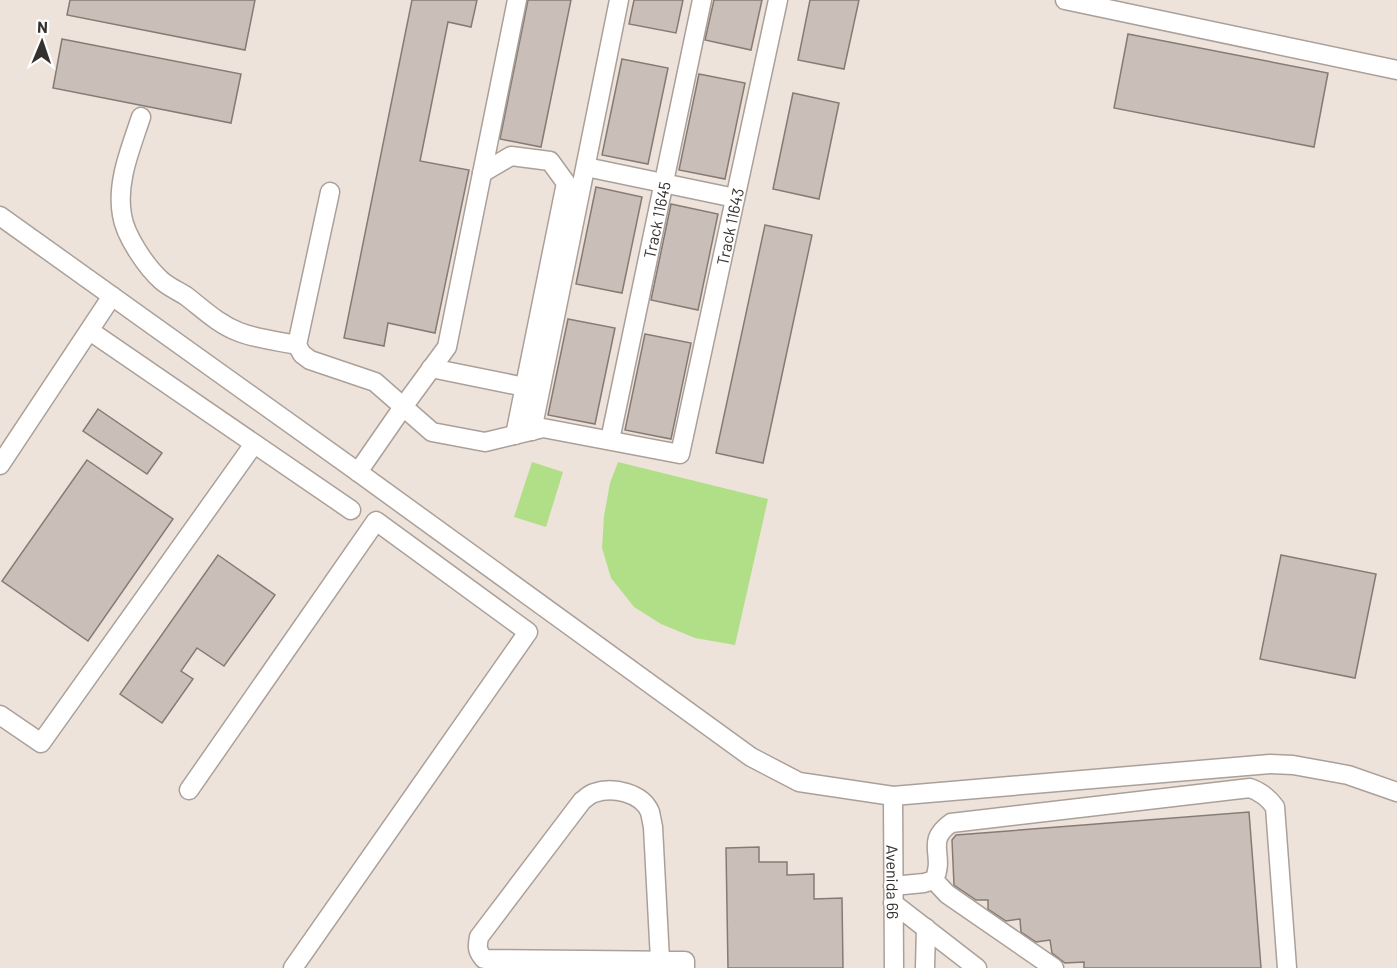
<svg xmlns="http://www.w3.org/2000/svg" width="1397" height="968" font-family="Barlow,sans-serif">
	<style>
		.green { fill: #b0df88 }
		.building { fill: #cabfb8; stroke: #857b75; stroke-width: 1.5 }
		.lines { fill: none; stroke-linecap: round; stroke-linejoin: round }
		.minor-casing { stroke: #aba099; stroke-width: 21 }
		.minor { stroke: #fff; stroke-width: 18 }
		.labels { text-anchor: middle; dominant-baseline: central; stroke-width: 4.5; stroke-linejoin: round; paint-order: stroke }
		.street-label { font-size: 16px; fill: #35312e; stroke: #fff }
	</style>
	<rect width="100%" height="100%" fill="#eee3db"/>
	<g class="green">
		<polygon points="532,462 563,472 546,527 514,517"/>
		<polygon points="618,462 768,499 735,645 695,638 661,624 634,607 611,578 602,548 604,516 610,483"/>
	</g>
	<g class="building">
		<polygon points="70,0 255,0 245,50 67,15"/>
		<polygon points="412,0 477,0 471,27 448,22 420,161 469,170 435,333 388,323 384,346 344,338"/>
		<polygon points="528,0 571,0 541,147 500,139"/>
		<polygon points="634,0 683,0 676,33 629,24"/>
		<polygon points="714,0 762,0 751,50 705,40"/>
		<polygon points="810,0 859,0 844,69 798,60"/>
		<polygon points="1128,34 1328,73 1314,147 1114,108"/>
		<polygon points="62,39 241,74 231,123 53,88"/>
		<polygon points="622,59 668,68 648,164 602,155"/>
		<polygon points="699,74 745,83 725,179 679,170"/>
		<polygon points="793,93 839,103 819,199 773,189"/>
		<polygon points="596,187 642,197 622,293 576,284"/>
		<polygon points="671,204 718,214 698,310 651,300"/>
		<polygon points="765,225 812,235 763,463 716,453"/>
		<polygon points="568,319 615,328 595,424 548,415"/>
		<polygon points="645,334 691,343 671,439 625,430"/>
		<polygon points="98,409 162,453 147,474 83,431"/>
		<polygon points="87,460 173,519 88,641 2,581"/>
		<polygon points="218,555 275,595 224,666 197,648 181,671 193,679 162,723 120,694"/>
		<polygon points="1281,555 1376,574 1355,678 1260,659"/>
		<polygon points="1249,812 1261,968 1084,968 1084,962 1065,963 1052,953 1050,940 1036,942 1021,932 1020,919 1006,921 988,909 988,900 976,900 954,885 952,840 956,835"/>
		<polygon points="759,847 759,862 787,862 787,875 814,874 814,899 842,898 843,968 728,968 726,848"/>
	</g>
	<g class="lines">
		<defs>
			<g id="minor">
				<polyline points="1065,0 1397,70"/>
				<path d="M141,117C131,148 116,182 122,215C125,236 147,268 162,281C169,287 178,291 186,296C203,309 218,324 239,332C257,339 278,341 297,345"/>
				<polyline points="586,167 735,198"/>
				<polyline points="482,173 511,156 550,161 566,183 515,435"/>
				<path id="s1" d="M330,192L297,345L302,354L310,360L375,382L432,432L485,442L543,428L680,454L778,0"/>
				<polyline points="0,216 358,472 751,757 799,782 893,796 1270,764 1293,765 1348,775 1397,792"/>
				<polyline points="90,331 351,510"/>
				<polyline points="431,368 525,387"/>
				<polyline points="532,431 619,0"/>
				<path id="s2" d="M610,440L702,0"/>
				<polyline points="0,465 112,296"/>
				<polyline points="358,472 403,407 447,347 517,0"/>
				<polyline points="0,715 41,743 254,444"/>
				<polyline points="189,790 376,521 528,632 293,968"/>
				<path id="s3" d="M893,796L894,968"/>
				<polyline points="934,880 947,894 1054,968"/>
				<path d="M893,886L924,883L934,880C946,855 924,842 951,823L1250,788C1261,792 1268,797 1275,807L1287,968"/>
				<polyline points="893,903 977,968"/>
				<path d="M660,960L653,827C652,822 651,817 650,812C642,793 613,786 594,793C590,794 586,798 582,801L479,937C477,947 477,951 484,959L685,961V968"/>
				<polyline points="925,968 926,928"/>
			</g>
		</defs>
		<use href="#minor" class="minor-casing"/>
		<use href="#minor" class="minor"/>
	</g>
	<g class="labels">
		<g class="street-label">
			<text stroke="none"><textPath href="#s2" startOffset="225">Track 11645</textPath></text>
			<text stroke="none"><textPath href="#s1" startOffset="807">Track 11643</textPath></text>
			<text stroke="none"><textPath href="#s3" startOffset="86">Avenida 66</textPath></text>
		</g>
	</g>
	<g transform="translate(42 42) rotate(2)" stroke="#ffffff" stroke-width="4.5" paint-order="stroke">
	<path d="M0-4.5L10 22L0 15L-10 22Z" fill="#35312e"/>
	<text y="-9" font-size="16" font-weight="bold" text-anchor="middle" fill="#35312e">N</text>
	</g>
</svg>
